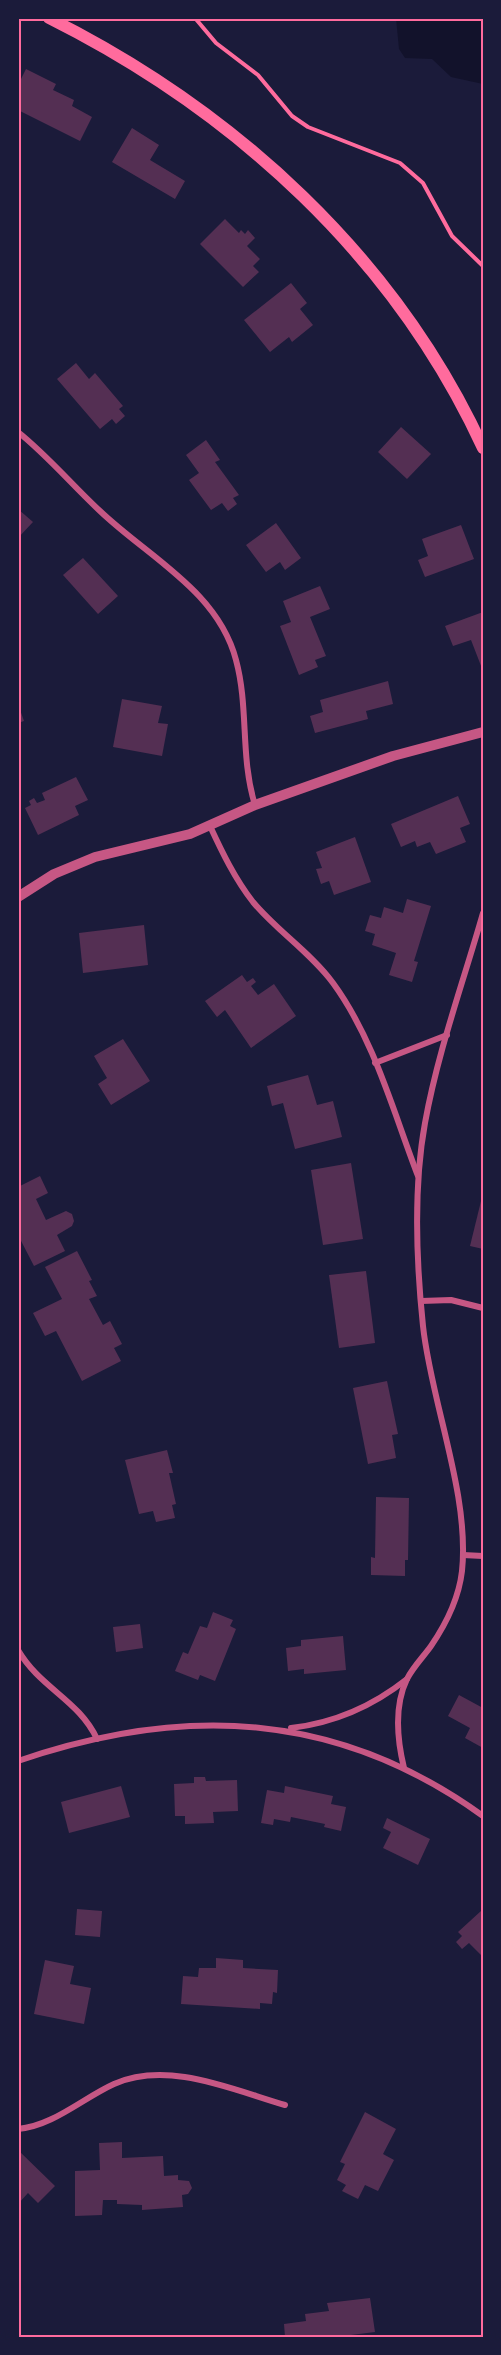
<svg xmlns="http://www.w3.org/2000/svg" width="501" height="2355" font-family="Montserrat,sans-serif">
	<style>
		.water { fill: #12122b }
		.building { fill: #542f53 }
		.lines { fill: none; stroke-linecap: round; stroke-linejoin: round }
		.path { stroke: #ff6b9d; stroke-width: 4 }
		.minor { stroke: #c65784; stroke-width: 6 }
		.tertiary { stroke: #c65784; stroke-width: 10 }
		.secondary { stroke: #ff6b9d; stroke-width: 12 }
		.neatline { fill: none; stroke: #ff6b9d; stroke-width: 2 }
	</style>
	<rect width="100%" height="100%" fill="#1b1b3a"/>
	<polygon class="water" points="396,18 483,18 483,84 451,77 432,59 405,58 399,49"/>
	<g class="building">
		<polygon points="26,69 56,84 53,90 74,100 72,106 92,117 80,141 18,110 18,85"/>
		<polygon points="132,128 159,145 150,160 185,181 175,199 112,162"/>
		<polygon points="225,219 239,233 241,230 245,234 248,230 255,238 247,246 260,259 253,266 259,272 243,287 200,244"/>
		<polygon points="291,283 307,303 300,309 313,325 292,342 289,337 270,352 244,320"/>
		<polygon points="76,363 89,379 95,373 123,406 119,409 125,416 116,424 112,419 100,429 57,379"/>
		<polygon points="401,427 431,454 407,479 378,452"/>
		<polygon points="206,440 220,460 215,462 239,495 233,498 237,504 228,511 222,503 211,510 189,480 199,473 186,455"/>
		<polygon points="18,509 33,522 18,538"/>
		<polygon points="276,523 301,558 285,570 280,562 266,572 246,545"/>
		<polygon points="461,525 474,559 425,577 418,560 428,556 422,539"/>
		<polygon points="83,558 118,596 98,614 63,575"/>
		<polygon points="320,586 330,609 310,617 326,656 315,660 318,667 299,675 280,626 291,622 283,601"/>
		<polygon points="483,612 483,671 471,640 453,646 445,626"/>
		<polygon points="388,681 393,704 366,711 368,719 315,733 310,716 323,712 320,700"/>
		<polygon points="122,699 162,706 158,723 168,724 162,756 113,747"/>
		<polygon points="18,704 24,721 18,723"/>
		<polygon points="76,777 88,800 75,806 79,815 38,835 25,808 31,805 29,801 34,798 37,803 45,800 42,793"/>
		<polygon points="458,796 470,824 460,828 466,842 436,854 430,842 417,847 415,841 401,847 391,824"/>
		<polygon points="355,837 371,882 334,895 329,881 321,884 316,869 322,868 316,852"/>
		<polygon points="407,899 431,906 414,961 418,962 412,982 389,975 396,953 372,945 375,934 365,931 370,915 381,918 384,907 403,913"/>
		<polygon points="144,925 148,965 83,973 79,933"/>
		<polygon points="242,975 247,982 253,978 256,982 251,986 258,995 274,984 296,1016 251,1048 225,1010 217,1017 205,1001"/>
		<polygon points="123,1039 150,1081 111,1105 98,1084 107,1078 94,1056"/>
		<polygon points="308,1075 317,1105 333,1101 342,1137 295,1149 283,1103 272,1106 267,1086"/>
		<polygon points="351,1163 363,1239 323,1245 311,1170"/>
		<polygon points="40,1176 48,1193 36,1199 46,1220 66,1211 72,1214 74,1221 72,1226 57,1235 65,1251 34,1266 18,1235 18,1187"/>
		<polygon points="482,1197 483,1197 483,1249 470,1246"/>
		<polygon points="77,1251 92,1280 89,1281 97,1296 89,1299 103,1325 110,1321 122,1344 114,1348 121,1361 82,1381 56,1331 45,1336 33,1313 62,1299 45,1267"/>
		<polygon points="366,1271 375,1343 339,1348 329,1275"/>
		<polygon points="387,1381 398,1434 392,1435 396,1458 368,1464 353,1388"/>
		<polygon points="167,1450 173,1473 169,1473 176,1504 172,1505 175,1518 156,1522 153,1511 139,1514 125,1460"/>
		<polygon points="376,1497 409,1498 408,1560 405,1560 405,1576 371,1575 371,1557 375,1558"/>
		<polygon points="213,1612 233,1620 230,1626 236,1629 215,1681 200,1675 198,1680 175,1671 183,1652 188,1654 200,1626 207,1628"/>
		<polygon points="140,1624 143,1648 116,1652 113,1627"/>
		<polygon points="343,1636 346,1670 304,1674 304,1669 288,1671 286,1648 301,1646 301,1640"/>
		<polygon points="459,1695 483,1708 483,1748 465,1738 470,1728 448,1716"/>
		<polygon points="194,1777 205,1777 206,1781 237,1780 238,1811 213,1812 214,1823 185,1824 185,1816 175,1816 174,1784 194,1783"/>
		<polygon points="121,1786 130,1817 69,1833 61,1802"/>
		<polygon points="285,1786 333,1796 331,1804 346,1807 341,1831 324,1827 325,1824 291,1817 290,1822 274,1819 273,1825 261,1823 267,1790 284,1793"/>
		<polygon points="387,1818 430,1839 418,1865 383,1848 391,1832 383,1828"/>
		<polygon points="77,1909 102,1911 100,1937 75,1935"/>
		<polygon points="481,1911 483,1913 483,1957 469,1943 462,1949 456,1942 462,1936 458,1932"/>
		<polygon points="216,1958 243,1960 243,1968 278,1970 277,1993 273,1992 272,2004 260,2003 260,2009 181,2004 183,1976 198,1977 199,1968 216,1968"/>
		<polygon points="45,1960 74,1966 70,1984 91,1988 84,2024 34,2014"/>
		<polygon points="365,2112 396,2129 383,2154 394,2160 378,2191 365,2185 358,2199 342,2191 346,2185 337,2180 345,2164 340,2162"/>
		<polygon points="122,2142 122,2158 163,2156 164,2176 178,2175 178,2180 189,2181 192,2188 188,2194 182,2195 183,2207 142,2210 142,2205 117,2204 117,2200 103,2200 102,2215 75,2216 75,2171 100,2170 99,2143"/>
		<polygon points="18,2150 55,2186 38,2203 28,2193 18,2204"/>
		<polygon points="370,2298 375,2332 335,2337 285,2337 284,2324 306,2321 305,2314 329,2311 327,2303"/>
	</g>
	<g class="lines">
		<polyline class="path" points="195,18 216,43 258,75 292,116 308,127 400,163 423,183 452,236 483,266"/>
		<g class="minor">
			<path d="M18,432C48,456 72,485 100,511C148,557 218,591 236,660C249,708 240,757 255,805"/>
			<path d="M210,826C222,852 235,879 253,902C277,931 310,952 333,983C374,1039 393,1111 418,1176"/>
			<polyline points="375,1063 447,1035"/>
			<polyline points="421,1301 451,1300 483,1308"/>
			<polyline points="463,1555 483,1556"/>
			<path d="M18,1650C40,1688 79,1700 97,1739"/>
			<path d="M291,1728C334,1723 373,1706 407,1679"/>
			<path d="M18,1761C184,1704 338,1711 483,1816"/>
			<path d="M404,1768C397,1739 394,1706 407,1679C413,1667 424,1656 431,1646C446,1624 459,1597 462,1571C470,1495 431,1402 423,1326C416,1259 413,1189 425,1123C438,1051 463,983 483,913"/>
			<path d="M18,2129C53,2126 83,2098 114,2084C168,2060 233,2090 285,2105"/>
		</g>
		<polyline class="tertiary" points="18,897 54,874 95,857 190,834 255,805 393,756 483,732"/>
		<path class="secondary" d="M49,18C235,111 395,257 483,448"/>
	</g>
	<rect width="501" height="2355" fill="none" stroke="#1b1b3a" stroke-width="39"/>
	<rect x="20" y="20" width="462" height="2316" class="neatline"/>
</svg>
